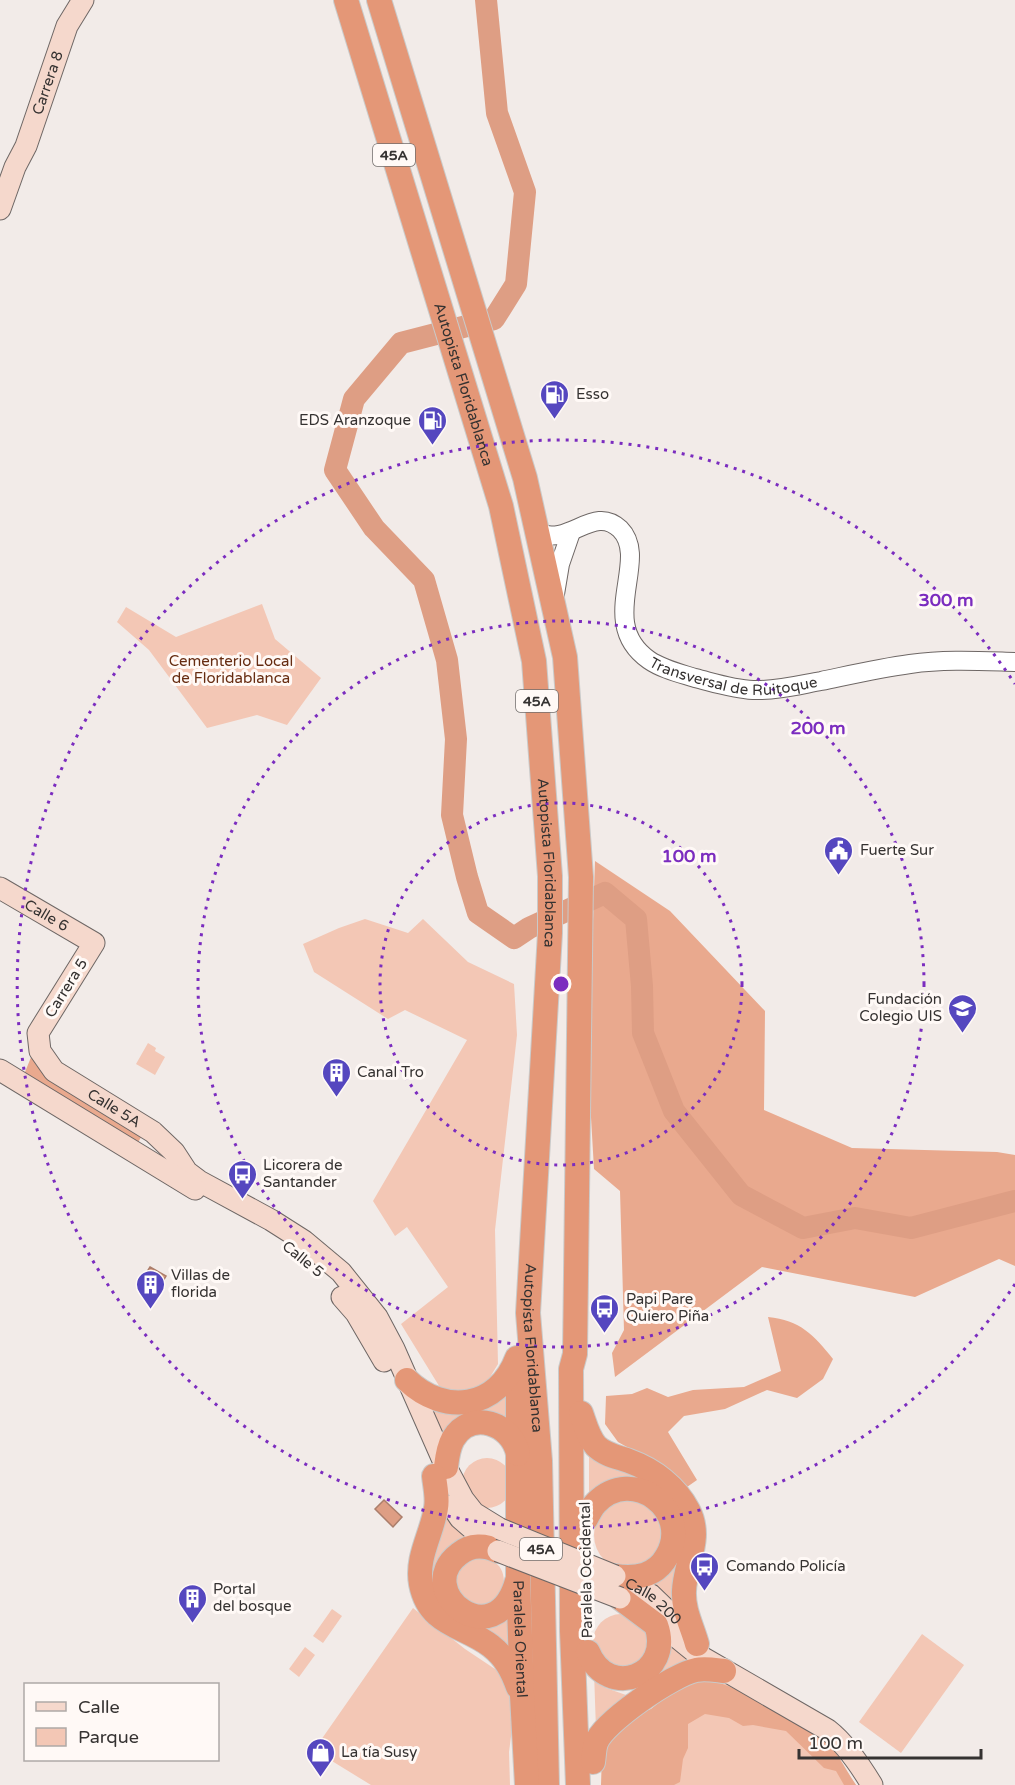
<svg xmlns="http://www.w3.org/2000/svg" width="1015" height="1785" font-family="'Varela Round',sans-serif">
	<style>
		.green { fill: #f3c7b5 }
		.forest { fill: #e9a98e }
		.water { fill: #de9e84; stroke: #ab7e6b; stroke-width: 1.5 }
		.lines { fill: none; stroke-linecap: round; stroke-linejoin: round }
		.river { stroke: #de9e84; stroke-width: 22 }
		.tertiary-casing { stroke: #6e6765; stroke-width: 20 }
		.secondary-casing { stroke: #6e6765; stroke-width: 23 }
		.trunk-casing { stroke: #cacac9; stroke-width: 26 }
		.tertiary { stroke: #fff; stroke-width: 18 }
		.secondary { stroke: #f5d8cc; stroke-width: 21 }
		.trunk { stroke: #e49777; stroke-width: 24 }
		.secondary-bridge-casing { stroke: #6e6765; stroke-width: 23; stroke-linecap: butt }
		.secondary-bridge { stroke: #f5d8cc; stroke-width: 21 }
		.ring { fill: none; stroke: #7b2cbf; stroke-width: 3; stroke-dasharray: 3 6 }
		.labels { text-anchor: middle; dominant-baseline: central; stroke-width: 6; stroke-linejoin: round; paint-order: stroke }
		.shield { fill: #fff9f6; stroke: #726e6c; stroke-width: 1.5 }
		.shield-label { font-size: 14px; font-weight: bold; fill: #353231 }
		.street-label { font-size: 15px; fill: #353231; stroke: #fff9f6 }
		.poi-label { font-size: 15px; fill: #353231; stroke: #fff9f6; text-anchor: start }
		.park-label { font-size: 15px; fill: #662c11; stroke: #fff9f6 }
		.centre { fill: #7b2cbf; stroke: #fff9f6; stroke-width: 3 }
		.ring-label { font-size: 18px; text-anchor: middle; font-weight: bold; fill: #7b2cbf; stroke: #fff9f6; stroke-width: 6; stroke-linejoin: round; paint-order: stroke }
	</style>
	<rect width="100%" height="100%" fill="#f2ebe8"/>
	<g class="green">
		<polygon points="262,604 275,639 321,678 287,725 257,715 207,728 149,650 117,622 126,607 176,637"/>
		<polygon points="365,919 408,933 423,919 468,962 514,984 517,1035 495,1230 498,1364 487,1382 465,1393 444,1394 401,1324 448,1287 407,1227 395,1236 373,1201 467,1040 405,1010 388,1019 314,972 303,944 339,928"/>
		<polygon points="148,1043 156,1048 155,1051 165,1057 155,1075 136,1064"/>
		<polygon points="510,1383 511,1428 497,1416 443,1443 421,1398"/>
		<polygon points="589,1449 637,1476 621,1478 589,1496"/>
		<circle cx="487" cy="1483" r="25"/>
		<circle cx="629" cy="1535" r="35"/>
		<polygon points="440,1506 462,1535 473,1542 439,1564 465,1621 516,1599 515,1667 432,1601 426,1551"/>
		<polygon points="683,1555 681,1614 646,1586"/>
		<path d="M472,1557C499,1558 507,1568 503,1595L479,1610L454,1594L459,1565Z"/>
		<polygon points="413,1608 465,1649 501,1673 512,1692 514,1713 509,1752 510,1785 371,1785 314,1750"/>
		<polygon points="332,1609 342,1616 323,1643 313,1636"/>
		<circle cx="621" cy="1642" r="28"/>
		<polygon points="922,1634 964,1665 901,1753 859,1722"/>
		<path d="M672,1645L699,1663L596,1730L594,1672L606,1688L626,1695C657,1680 661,1677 672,1645Z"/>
		<polygon points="305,1647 315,1655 299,1677 289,1669"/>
		<polygon points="724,1683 828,1744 856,1785 601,1785 618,1722 651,1709 665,1699"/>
	</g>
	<g class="forest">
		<polygon points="595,861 670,911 765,1011 764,1110 852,1148 997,1152 1015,1155 1015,1266 999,1259 915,1297 762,1267 615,1377 612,1353 624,1330 620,1191 594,1169 588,1066"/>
		<polygon points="34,1050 36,1065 51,1080 143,1134 137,1144 29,1078 25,1072"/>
		<path d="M768,1317C800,1320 814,1335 833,1359L823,1379L797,1398L767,1390L725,1409L684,1416L668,1432L697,1480L687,1487L673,1473L618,1442L605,1424L606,1396L632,1394L647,1388L668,1397L693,1390L744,1387L781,1371Z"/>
		<path d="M701,1678C730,1682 806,1722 827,1743C839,1754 847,1772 856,1785H844L836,1771L824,1768L786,1731L753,1725L743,1726L729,1718L705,1714L688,1724V1748L683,1759L680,1782L674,1785H601L602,1753L618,1722L651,1709L680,1685Z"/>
	</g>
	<g class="water">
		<polygon points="150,1267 166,1276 159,1288 143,1278"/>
		<polygon points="384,1500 402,1517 393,1527 375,1509"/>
	</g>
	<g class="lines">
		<polyline class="river" points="486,0 497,113 525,192 516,284 494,319 401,343 354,399 335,470 374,528 424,580 447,660 456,739 452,815 467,877 478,913 514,938 529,928 605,893 636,919 642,986 643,1033 674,1111 741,1195 803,1228 855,1218 911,1228 1015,1201"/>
		<defs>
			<g id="tertiary">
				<path id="s1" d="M539,533C570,546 594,504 620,529C651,560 595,622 649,660C662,669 679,673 695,678C715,683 733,689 753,690C776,691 799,685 821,681C850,675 880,668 910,664C945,659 980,661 1015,662"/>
				<polyline points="555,594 560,564 571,532"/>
			</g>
			<g id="secondary">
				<path id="s2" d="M0,209L15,167L26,146L67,26L83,0"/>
				<path id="s3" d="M0,888L94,943L38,1033L40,1051L54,1071L153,1132L174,1152L187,1172L199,1181L271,1220L304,1241L341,1272L377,1317L394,1349L446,1467L463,1499L474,1513L500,1529"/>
				<polyline points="0,1070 195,1189"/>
				<polyline points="342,1297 356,1313 384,1361"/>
				<polyline points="452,1506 460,1518 498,1551"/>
				<path id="s4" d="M615,1576L651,1595L679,1622"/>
				<path d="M647,1613L700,1656L828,1730C846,1744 860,1765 872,1785"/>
			</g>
			<g id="trunk">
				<path id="s5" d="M346,0L501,506L534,661L550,876V933L528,1313L540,1461L547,1785"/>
				<polyline points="379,0 525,478 565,657 581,877 575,1354 571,1369 572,1631 578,1785"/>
				<path id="s6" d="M518,1372V1576L522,1695L527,1785"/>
				<path d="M407,1380C444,1416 498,1409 517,1358"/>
				<path d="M581,1413C585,1424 588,1437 596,1446C605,1455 618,1457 629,1461C654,1470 676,1487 688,1510C703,1538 685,1563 684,1591C683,1610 692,1626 697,1644"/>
				<path d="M446,1467C447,1458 448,1448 453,1439C471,1409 512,1423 518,1454"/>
				<path d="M434,1476C435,1486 438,1498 436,1508C432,1534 416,1557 421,1584C429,1626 464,1625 491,1646C505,1657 512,1670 518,1687"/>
				<path d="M586,1519C589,1513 592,1507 596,1503C632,1465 693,1510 667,1556C656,1576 636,1579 615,1576"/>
				<path d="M498,1551C485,1545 471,1544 459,1554C411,1590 495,1659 517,1581"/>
				<path d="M588,1652C608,1701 674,1675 656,1625L620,1598"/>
				<path d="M593,1762C594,1756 594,1748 596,1743C603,1722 674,1674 696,1670C705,1668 715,1670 724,1671"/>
			</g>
		</defs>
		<use href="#tertiary" class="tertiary-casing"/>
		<use href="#secondary" class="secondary-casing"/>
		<use href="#trunk" class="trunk-casing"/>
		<use href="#tertiary" class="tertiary"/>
		<use href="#secondary" class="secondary"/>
		<use href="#trunk" class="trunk"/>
		<defs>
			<g id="secondary-bridge">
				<polyline points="500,1529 615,1576"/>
				<polyline points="498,1551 620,1598"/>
			</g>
		</defs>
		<use href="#secondary-bridge" class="secondary-bridge-casing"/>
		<use href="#secondary-bridge" class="secondary-bridge"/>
	</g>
	<g class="ring">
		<circle cx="561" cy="984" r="181"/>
		<circle cx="561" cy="984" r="363"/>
		<path d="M1015 1284A544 544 0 1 1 1015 684"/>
	</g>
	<defs>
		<symbol id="fuel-pin" viewBox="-11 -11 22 30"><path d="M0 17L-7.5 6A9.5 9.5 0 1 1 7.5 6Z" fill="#5547bf" stroke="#fff9f6"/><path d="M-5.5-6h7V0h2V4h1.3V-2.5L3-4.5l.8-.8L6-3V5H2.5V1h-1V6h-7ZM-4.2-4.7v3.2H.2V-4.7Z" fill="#fff"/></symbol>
		<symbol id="civic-pin" viewBox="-11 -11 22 30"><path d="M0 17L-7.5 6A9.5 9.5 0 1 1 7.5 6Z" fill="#5547bf" stroke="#fff9f6"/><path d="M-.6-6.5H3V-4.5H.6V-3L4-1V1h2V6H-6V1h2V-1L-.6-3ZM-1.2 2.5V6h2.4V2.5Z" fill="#fff"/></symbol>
		<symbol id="school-pin" viewBox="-11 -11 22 30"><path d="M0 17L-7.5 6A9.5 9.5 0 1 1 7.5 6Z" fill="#5547bf" stroke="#fff9f6"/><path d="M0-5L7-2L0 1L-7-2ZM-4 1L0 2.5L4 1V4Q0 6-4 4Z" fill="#fff"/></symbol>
		<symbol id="building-pin" viewBox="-11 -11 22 30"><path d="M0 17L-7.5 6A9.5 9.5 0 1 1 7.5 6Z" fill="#5547bf" stroke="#fff9f6"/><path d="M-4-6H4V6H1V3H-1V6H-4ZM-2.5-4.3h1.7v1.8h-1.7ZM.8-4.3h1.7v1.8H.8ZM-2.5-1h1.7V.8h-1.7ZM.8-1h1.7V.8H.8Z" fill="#fff"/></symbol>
		<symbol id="bus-pin" viewBox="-11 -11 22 30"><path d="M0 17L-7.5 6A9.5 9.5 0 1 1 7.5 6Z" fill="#5547bf" stroke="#fff9f6"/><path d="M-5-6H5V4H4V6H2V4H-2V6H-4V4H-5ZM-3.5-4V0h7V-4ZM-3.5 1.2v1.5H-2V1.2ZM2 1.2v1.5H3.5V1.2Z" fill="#fff"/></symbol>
		<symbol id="shop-pin" viewBox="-11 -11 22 30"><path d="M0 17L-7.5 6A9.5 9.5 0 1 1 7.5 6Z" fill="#5547bf" stroke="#fff9f6"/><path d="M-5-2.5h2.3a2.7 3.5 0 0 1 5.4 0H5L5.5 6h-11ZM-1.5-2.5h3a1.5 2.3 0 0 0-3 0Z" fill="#fff"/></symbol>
	</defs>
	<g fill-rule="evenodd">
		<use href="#fuel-pin" x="538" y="378" width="33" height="45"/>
		<use href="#fuel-pin" x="416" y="404" width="33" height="45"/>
		<use href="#civic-pin" x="822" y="834" width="33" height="45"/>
		<use href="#school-pin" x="946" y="992" width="33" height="45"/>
		<use href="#building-pin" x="320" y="1056" width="33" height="45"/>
		<use href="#bus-pin" x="226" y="1158" width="33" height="45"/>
		<use href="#building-pin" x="134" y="1268" width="33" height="45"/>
		<use href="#bus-pin" x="588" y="1292" width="33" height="45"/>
		<use href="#bus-pin" x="688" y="1550" width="33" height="45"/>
		<use href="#building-pin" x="176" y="1582" width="33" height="45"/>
		<use href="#shop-pin" x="304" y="1736" width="33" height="45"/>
	</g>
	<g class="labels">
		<g class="shield">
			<rect x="373" y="144" width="42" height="22" rx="4.5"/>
			<rect x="516" y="690" width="42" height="22" rx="4.5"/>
			<rect x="520" y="1538" width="42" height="22" rx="4.5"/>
		</g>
		<g class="shield-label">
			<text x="394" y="155">45A</text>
			<text x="537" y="701">45A</text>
			<text x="541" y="1549">45A</text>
		</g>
		<g class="street-label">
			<text stroke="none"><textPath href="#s2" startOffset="135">Carrera 8</textPath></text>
			<text stroke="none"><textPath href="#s5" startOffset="402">Autopista Floridablanca</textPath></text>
			<text stroke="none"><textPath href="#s1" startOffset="316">Transversal de Ruitoque</textPath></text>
			<text stroke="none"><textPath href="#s5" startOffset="890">Autopista Floridablanca</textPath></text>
			<text stroke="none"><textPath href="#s3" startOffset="54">Calle 6</textPath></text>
			<text transform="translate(66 988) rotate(-58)">Carrera 5</text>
			<text stroke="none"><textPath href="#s3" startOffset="328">Calle 5A</textPath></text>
			<text transform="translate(303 1259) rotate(39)">Calle 5</text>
			<text stroke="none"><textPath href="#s5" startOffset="1376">Autopista Floridablanca</textPath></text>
			<text transform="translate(586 1570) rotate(-91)">Paralela Occidental</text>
			<text stroke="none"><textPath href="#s4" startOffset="46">Calle 200</textPath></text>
			<text stroke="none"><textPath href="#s6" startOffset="267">Paralela Oriental</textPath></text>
		</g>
		<g class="poi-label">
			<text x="576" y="394">Esso</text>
			<text x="411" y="420" text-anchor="end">EDS Aranzoque</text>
			<text x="860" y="850">Fuerte Sur</text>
			<text x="942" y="999" text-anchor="end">Fundación<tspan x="942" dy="17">Colegio UIS</tspan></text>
			<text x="357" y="1072">Canal Tro</text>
			<text x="263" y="1165">Licorera de<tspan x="263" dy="17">Santander</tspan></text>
			<text x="171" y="1275">Villas de<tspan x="171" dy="17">florida</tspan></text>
			<text x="626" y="1299">Papi Pare<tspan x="626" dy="17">Quiero Piña</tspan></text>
			<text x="726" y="1566">Comando Policía</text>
			<text x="213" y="1589">Portal<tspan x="213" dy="17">del bosque</tspan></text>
			<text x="341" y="1752">La tía Susy</text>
		</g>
		<g class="park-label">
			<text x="231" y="661">Cementerio Local<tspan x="231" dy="17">de Floridablanca</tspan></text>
		</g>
	</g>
	<circle cx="561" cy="984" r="9" class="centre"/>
	<g class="ring-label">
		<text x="946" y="606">300 m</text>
		<text x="818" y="734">200 m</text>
		<text x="689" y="862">100 m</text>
	</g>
	<rect x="24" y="1683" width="195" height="78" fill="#fff9f6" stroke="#aea9a7" stroke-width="1.5"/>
	<rect x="36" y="1702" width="30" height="9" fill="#f5d8cc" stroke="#aea9a7" stroke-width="1.5"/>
	<text x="78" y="1713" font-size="18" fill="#353231">Calle</text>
	<rect x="36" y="1728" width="30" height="18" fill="#f3c7b5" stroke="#aea9a7" stroke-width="1.5"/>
	<text x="78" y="1743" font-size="18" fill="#353231">Parque</text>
	<path d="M799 1749v9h182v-9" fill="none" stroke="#353231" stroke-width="3"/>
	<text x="808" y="1749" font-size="18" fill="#353231" stroke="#fff9f6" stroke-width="4.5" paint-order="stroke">100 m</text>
</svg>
